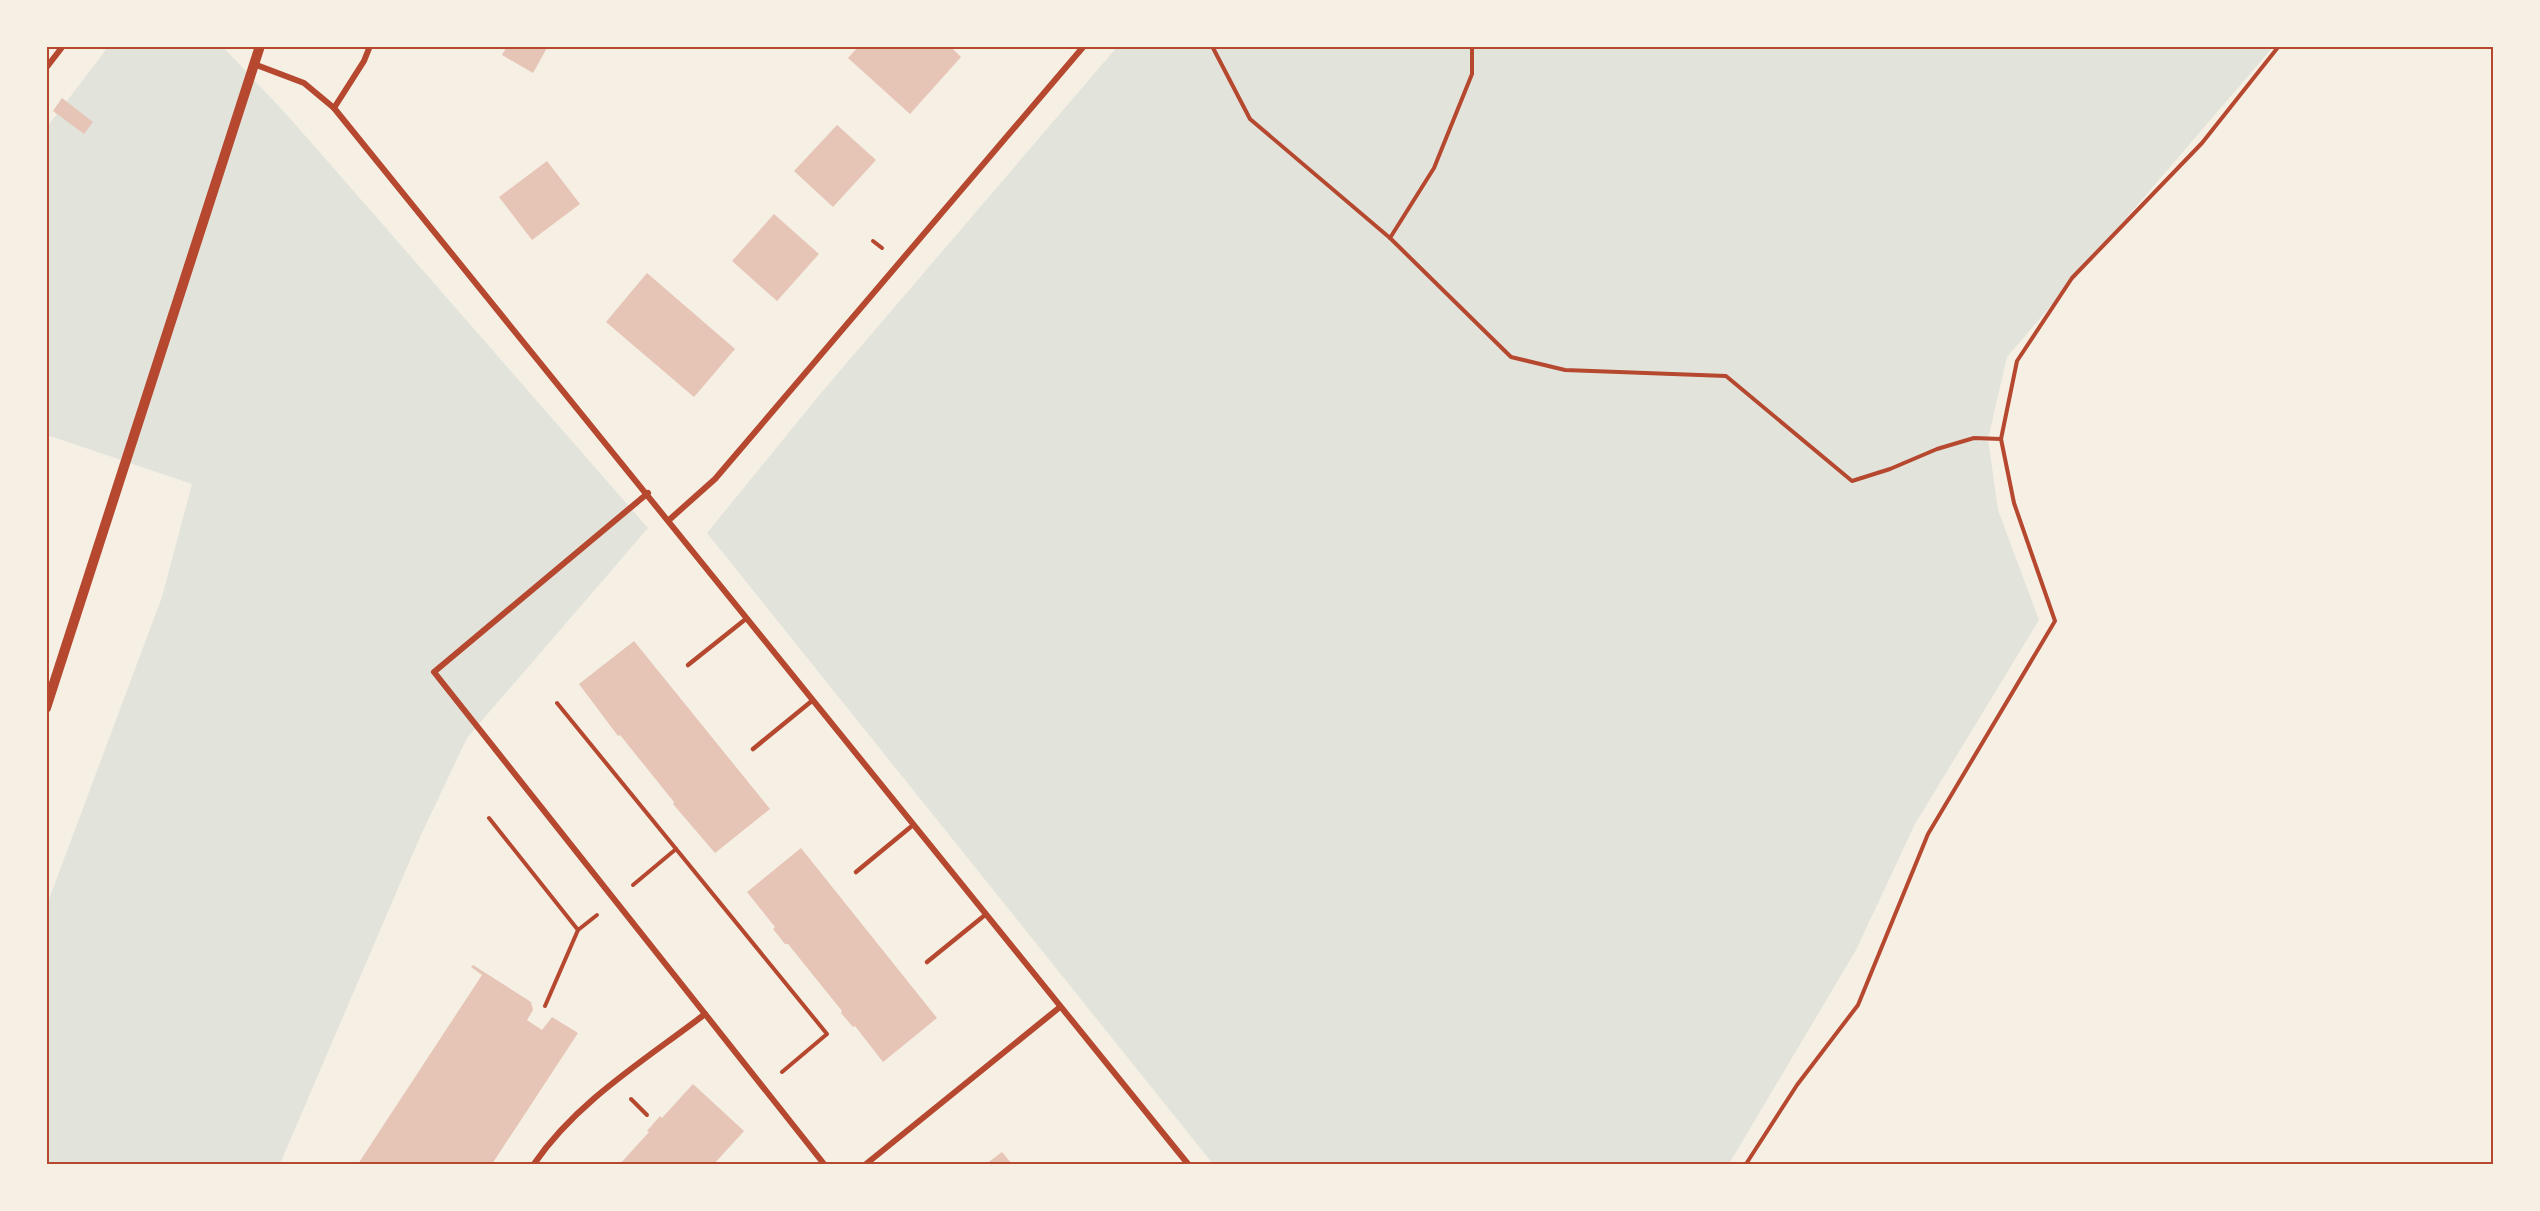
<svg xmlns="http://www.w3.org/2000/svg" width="2540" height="1211" font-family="Barlow,sans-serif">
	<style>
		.green { fill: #e2e4dc }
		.building { fill: #e6c5b7 }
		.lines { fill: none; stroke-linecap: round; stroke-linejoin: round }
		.path { stroke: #b5482f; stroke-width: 4 }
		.service { stroke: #b5482f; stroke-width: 4.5 }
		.minor { stroke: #b5482f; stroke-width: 6 }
		.tertiary { stroke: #b5482f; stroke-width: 10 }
		.neatline { fill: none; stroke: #b5482f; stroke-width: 2 }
	</style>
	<rect width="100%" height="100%" fill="#f6efe4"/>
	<g class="green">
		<polygon points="108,47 223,47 288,116 648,528 467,738 420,837 280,1164 47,1164 46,907 162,597 192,484 47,435 47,127"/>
		<polygon points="1117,47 2273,47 2007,357 1988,439 1998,510 2039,620 1915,824 1856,950 1729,1164 1213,1164 707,533 821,393"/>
	</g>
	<g class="building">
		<polygon points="507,46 548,46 533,73 502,55"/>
		<polygon points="859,46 950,46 961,57 910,114 848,58"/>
		<polygon points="62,98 93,122 84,134 53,111"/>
		<polygon points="837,125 876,160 833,207 794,171"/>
		<polygon points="547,161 580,204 532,240 499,197"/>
		<polygon points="774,214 819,254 777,301 732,261"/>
		<polygon points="647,273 735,349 694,397 606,322"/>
		<polygon points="634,641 770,809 715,853 673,804 674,802 620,735 618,736 579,684"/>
		<polygon points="801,848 937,1018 883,1062 855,1026 853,1027 841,1013 842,1011 788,944 785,944 773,929 775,927 747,892"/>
		<polygon points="473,965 531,1002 533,1010 527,1020 542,1030 552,1017 578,1033 492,1164 358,1164 482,975 471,967"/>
		<polygon points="693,1084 744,1131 714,1164 620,1164 649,1132 647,1131 660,1116 662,1118"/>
		<polygon points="1002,1152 1012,1164 986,1164"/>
	</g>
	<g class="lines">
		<g class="path">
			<polyline points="1212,46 1250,119 1390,238"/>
			<polyline points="1472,46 1472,74 1434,168 1390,238 1511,357 1565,370 1726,376 1852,481 1890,469 1937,449 1974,438 2001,439"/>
			<polyline points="873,241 882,248"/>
			<polyline points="557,703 827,1034 782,1072"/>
			<polyline points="489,818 578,930 545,1006"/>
			<polyline points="633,885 676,849"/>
			<polyline points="578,930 597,915"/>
			<polyline points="631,1099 647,1115"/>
			<polyline points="1746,1164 1797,1085 1858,1005 1928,834 2055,621 2014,503 2001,439 2017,361 2072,278 2202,143 2279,46"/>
		</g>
		<g class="service">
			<polyline points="688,665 747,618"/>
			<polyline points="753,749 813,700"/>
			<polyline points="856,872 913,825"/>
			<polyline points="927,962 985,915"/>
		</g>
		<g class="minor">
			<polyline points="254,64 304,83 334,108 1188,1164"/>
			<polyline points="46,68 63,46"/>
			<polyline points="334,108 364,61 370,46"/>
			<polyline points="648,493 434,672 824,1164"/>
			<polyline points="669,520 715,479 1084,46"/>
			<path d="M534,1164C577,1101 645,1060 705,1014"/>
			<polyline points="866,1164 1060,1007"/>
		</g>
		<polyline class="tertiary" points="46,708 260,46"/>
	</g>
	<rect width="2540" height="1211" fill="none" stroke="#f6efe4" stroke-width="96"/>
	<rect x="48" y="48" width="2444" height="1115" class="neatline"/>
</svg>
